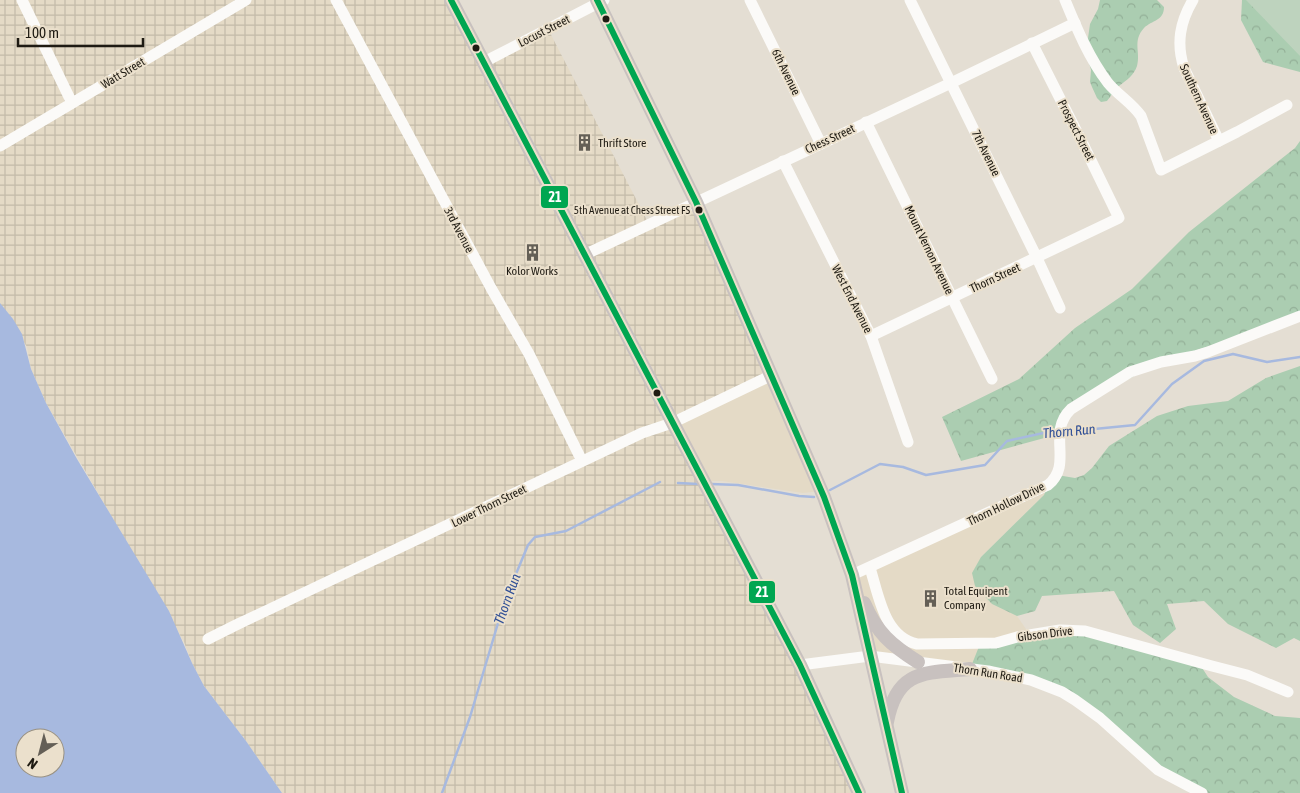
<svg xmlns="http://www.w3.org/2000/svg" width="1300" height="793" font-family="'Asap Condensed',sans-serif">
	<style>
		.built { fill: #e4dac6 }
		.industrial { fill: url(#industrial-grid) }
		.forest { fill: url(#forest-crowns) }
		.park { fill: #bed3be }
		.water { fill: #a7b9df; fill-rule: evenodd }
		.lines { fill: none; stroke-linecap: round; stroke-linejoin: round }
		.stream { stroke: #a7b9df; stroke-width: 2.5 }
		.minor { stroke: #fbfaf8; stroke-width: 11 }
		.major { stroke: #c8c1bf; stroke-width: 14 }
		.bus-1-casing { stroke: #ebe0cc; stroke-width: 10 }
		.bus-1 { stroke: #00a651; stroke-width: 6 }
		.bus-dot { fill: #1f1b13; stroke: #ebe0cc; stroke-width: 2 }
		.labels { text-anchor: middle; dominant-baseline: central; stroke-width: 4; stroke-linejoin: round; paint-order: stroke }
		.bus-label { font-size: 11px; fill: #1f1b13; stroke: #ebe0cc; text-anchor: end }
		.street-label { font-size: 12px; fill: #1f1b13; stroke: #ebe0cc }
		.poi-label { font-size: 12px; fill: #1f1b13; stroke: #ebe0cc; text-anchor: start }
		.water-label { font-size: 14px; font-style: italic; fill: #315097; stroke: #ebe0cc }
		.line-badge { stroke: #ebe0cc; stroke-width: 2 }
		.badge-label { font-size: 14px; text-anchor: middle; font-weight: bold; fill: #fff }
	</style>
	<defs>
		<pattern id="industrial-grid" width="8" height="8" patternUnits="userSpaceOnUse" patternTransform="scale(1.25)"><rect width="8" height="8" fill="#e4dac6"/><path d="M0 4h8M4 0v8" fill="none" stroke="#c3baa9"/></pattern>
		<pattern id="forest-crowns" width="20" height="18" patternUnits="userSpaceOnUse" patternTransform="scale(1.25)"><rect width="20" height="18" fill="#abcdb1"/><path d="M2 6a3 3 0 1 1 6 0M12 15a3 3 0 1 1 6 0" fill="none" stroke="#93af97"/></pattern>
	</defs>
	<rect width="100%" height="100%" fill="#e4ded3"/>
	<g class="built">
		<polygon points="772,375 821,491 803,493 722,481 703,481 672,423"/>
		<polygon points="1048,485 1044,495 981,557 992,604 1017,616 1026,629 1026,635 970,669 870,656 852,575"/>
	</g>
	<polygon class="industrial" points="0,0 451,0 484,62 548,29 649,224 696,202 772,375 673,422 859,793 282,793 246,741 204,686 192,663 184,642 46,403 31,369 27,347 0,303"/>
	<g class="forest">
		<path d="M1100,0H1157L1164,7C1164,21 1152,20 1144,28C1132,41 1141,52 1137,66C1134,75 1127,80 1119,86C1115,89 1111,96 1107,101L1101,102L1097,98L1092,87L1090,82L1091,70L1086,52L1090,24L1098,9Z"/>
		<polygon points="1242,0 1300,0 1300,72 1263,62 1241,20"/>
		<polygon points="1300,141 1300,316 1161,362 1071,409 1059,434 961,461 942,417 1019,379 1075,328 1132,289 1189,232 1295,148"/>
		<polygon points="1300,366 1300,641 1294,638 1276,648 1228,624 1204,601 1167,604 1176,629 1160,643 1133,625 1114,591 1042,596 1035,611 1017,616 992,604 975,586 972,573 981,557 1044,495 1048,485 1057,475 1075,478 1084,475 1092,468 1109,446 1157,416 1188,406 1228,401 1266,378"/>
		<polygon points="1060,630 1199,663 1208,677 1234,697 1275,716 1300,718 1300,793 1202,793 1184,785 1062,692 970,669 980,644"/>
	</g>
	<polygon class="park" points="1246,0 1300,0 1300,56"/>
	<path class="water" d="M0,303L13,319L22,334L31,369L46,403L77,459L169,611L192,663L204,686L246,741L282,793H0ZM25,738H55V768H25Z"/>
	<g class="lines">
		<g class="stream">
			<polyline points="1065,431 1074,431 1135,425 1172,384 1204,361 1233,354 1267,362 1300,357"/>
			<polyline points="678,483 698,484"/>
			<polyline points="711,484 738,485 799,496 814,497"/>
			<polyline points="830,490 880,464 903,467 926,475 985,465 1007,441 1057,430"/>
			<polyline points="442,793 470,717 504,603 528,545 535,537 566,531 660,482"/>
		</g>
		<g class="minor">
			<polyline points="22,0 72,103"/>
			<polyline points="336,0 491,288 529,354 582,461"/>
			<polyline points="750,0 821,144"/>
			<polyline points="910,0 1037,258 1060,308"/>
			<path d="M1065,0C1077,29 1089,58 1108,83C1118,95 1132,103 1141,116L1161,170L1237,132L1287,105"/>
			<path d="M1193,0C1180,22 1176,43 1184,68L1219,141"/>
			<polyline points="484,62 604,0"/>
			<polyline points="866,122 992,379"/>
			<polyline points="0,146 246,0"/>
			<polyline points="783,161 871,336 908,442"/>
			<polyline points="584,255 951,83 1075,23"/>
			<polyline points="871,336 1119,218 1084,146 1032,43"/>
			<path d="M870,568C879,596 884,637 917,644L996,643L1017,637L1060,630L1085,631L1212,666L1247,675L1288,692"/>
			<path d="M852,575L1048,485C1074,464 1046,433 1071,409L1130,372L1161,362L1195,356L1208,352L1300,316"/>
			<polyline points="208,639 236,625 642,433 672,423 772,375"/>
			<polyline points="800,665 870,656 988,671 1031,680 1062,692 1075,700 1100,718 1158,770 1202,793"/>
		</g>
		<g class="major">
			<polyline points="451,0 800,665 859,793"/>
			<polyline points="597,0 696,202 824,497 852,575 902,793"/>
			<path d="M864,603C877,633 891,645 918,662"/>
			<path d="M887,722C897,669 925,673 970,669"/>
		</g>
		<defs>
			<g id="bus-1">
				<polyline points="451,0 800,665 859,793"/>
				<polyline points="597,0 696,202 824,497 852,575 902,793"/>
			</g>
		</defs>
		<use href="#bus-1" class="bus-1-casing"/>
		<use href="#bus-1" class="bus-1"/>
	</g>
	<defs>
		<symbol id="building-bare" viewBox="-9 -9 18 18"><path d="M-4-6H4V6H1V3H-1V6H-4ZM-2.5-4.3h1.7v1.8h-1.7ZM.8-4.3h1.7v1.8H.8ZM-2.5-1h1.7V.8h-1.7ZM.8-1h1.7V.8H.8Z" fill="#645f56" stroke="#ebe0cc" stroke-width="2.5" paint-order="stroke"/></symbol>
	</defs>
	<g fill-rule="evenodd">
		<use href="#building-bare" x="572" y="130" width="25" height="25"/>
		<use href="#building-bare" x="520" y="240" width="25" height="25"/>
		<use href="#building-bare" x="918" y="586" width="25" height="25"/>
	</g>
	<g class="bus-dot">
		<circle cx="606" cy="19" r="4.5"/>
		<circle cx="476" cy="48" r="4.5"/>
		<circle cx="699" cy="210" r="4.5"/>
		<circle cx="657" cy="393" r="4.5"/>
	</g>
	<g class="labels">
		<g class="bus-label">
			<text x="690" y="210">5th Avenue at Chess Street FS</text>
		</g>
		<g class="street-label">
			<text transform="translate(544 31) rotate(-27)">Locust Street</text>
			<text transform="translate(786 72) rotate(64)">6th Avenue</text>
			<text transform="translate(123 73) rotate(-31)">Watt Street</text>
			<text transform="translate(1199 99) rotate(65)">Southern Avenue</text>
			<text transform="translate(1076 130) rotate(63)">Prospect Street</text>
			<text transform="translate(830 139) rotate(-25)">Chess Street</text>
			<text transform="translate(986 153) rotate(64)">7th Avenue</text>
			<text transform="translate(459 230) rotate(62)">3rd Avenue</text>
			<text transform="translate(929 250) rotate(64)">Mount Vernon Avenue</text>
			<text transform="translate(995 278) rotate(-25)">Thorn Street</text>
			<text transform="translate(852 299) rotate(63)">West End Avenue</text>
			<text transform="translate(1006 504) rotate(-26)">Thorn Hollow Drive</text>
			<text transform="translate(489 506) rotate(-26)">Lower Thorn Street</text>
			<text transform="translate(1045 634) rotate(-7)">Gibson Drive</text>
			<text transform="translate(988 673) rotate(9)">Thorn Run Road</text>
		</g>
		<g class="poi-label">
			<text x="598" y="143">Thrift Store</text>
			<text x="532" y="271" text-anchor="middle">Kolor Works</text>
			<text x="944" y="591">Total Equipent<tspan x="944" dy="14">Company</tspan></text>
		</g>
		<g class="water-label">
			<text transform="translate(1069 431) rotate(-5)">Thorn Run</text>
			<text transform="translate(507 599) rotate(-70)">Thorn Run</text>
		</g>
	</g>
	<g class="line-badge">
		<rect x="540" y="185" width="29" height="24" rx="5" fill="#00a651"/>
		<rect x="748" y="580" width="28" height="24" rx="5" fill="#00a651"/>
	</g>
	<g class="badge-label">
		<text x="555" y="202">21</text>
		<text x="762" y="597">21</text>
	</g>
	<g transform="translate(40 753) rotate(216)"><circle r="24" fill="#ebe0cc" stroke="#999182"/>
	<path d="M0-4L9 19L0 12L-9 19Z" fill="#645f56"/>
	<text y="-8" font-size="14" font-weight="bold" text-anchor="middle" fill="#1f1b13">N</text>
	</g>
	<path d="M18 38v8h125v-8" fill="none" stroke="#1f1b13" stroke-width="2.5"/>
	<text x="25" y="38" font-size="15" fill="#1f1b13" stroke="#ebe0cc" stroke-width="4" paint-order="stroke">100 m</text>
</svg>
